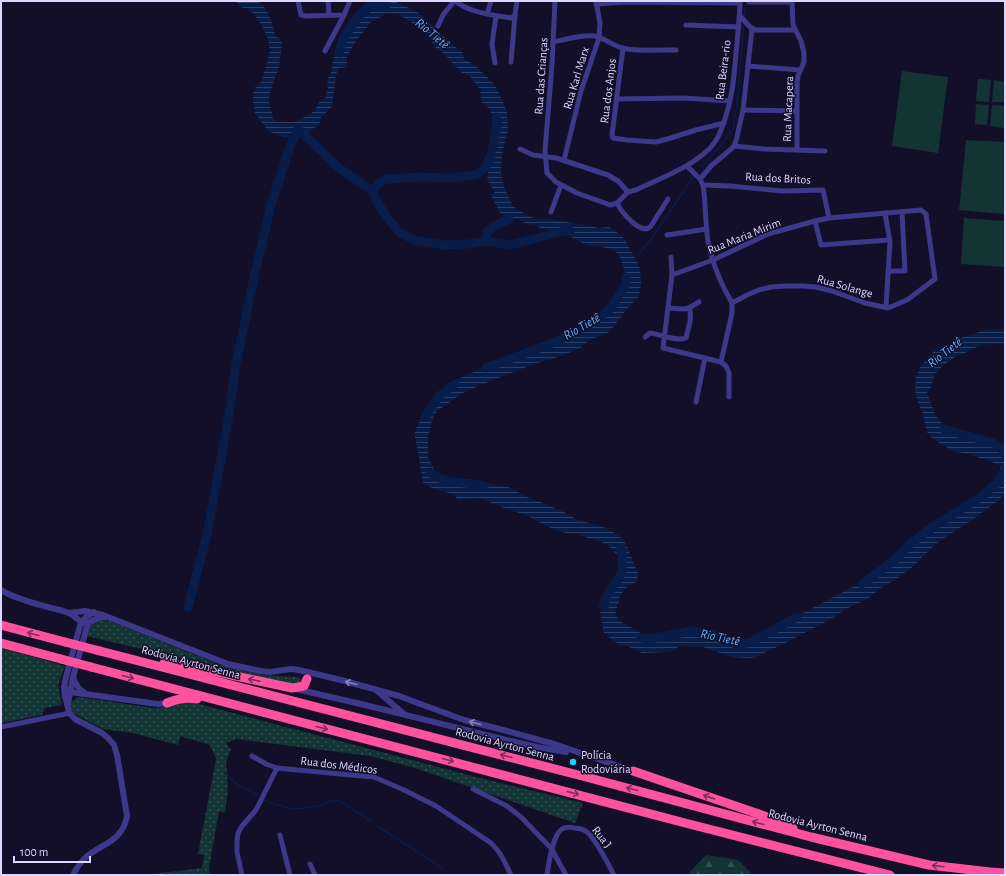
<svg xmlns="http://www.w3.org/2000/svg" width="1006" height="876" font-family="'Alegreya Sans',sans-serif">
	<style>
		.grass { fill: url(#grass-dots) }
		.forest { fill: url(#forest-firs) }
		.green { fill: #123434 }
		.water { fill: url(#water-rules) }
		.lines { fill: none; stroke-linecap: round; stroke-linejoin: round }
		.stream { stroke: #081d49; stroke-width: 1.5 }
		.river { stroke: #081d49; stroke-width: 9 }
		.minor { stroke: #3e388a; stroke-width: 5 }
		.tertiary { stroke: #3e388a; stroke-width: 6 }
		.motorway { stroke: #ff529e; stroke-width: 9 }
		.motorway-bridge { stroke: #ff529e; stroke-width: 9 }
		.oneway { stroke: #7e2d5e }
		.oneway2 { stroke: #8680bf }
		.poi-dot { fill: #03dcff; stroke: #140f29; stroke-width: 1.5 }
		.labels { text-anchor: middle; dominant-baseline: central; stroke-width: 3; stroke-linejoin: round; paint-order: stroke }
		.street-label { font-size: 12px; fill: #ddd7ff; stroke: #140f29 }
		.poi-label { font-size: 12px; fill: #ddd7ff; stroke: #140f29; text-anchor: start }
		.water-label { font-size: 13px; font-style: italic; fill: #65b2ff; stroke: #140f29 }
	</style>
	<defs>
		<pattern id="grass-dots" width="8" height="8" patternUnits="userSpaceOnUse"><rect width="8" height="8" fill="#123434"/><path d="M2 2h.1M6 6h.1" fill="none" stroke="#345152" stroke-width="1.8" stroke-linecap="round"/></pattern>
		<pattern id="forest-firs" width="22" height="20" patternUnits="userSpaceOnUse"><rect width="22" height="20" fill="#123434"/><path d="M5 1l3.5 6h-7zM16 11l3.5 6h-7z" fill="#345152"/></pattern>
		<pattern id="water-rules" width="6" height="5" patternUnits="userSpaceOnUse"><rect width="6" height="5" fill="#081d49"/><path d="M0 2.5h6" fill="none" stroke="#2c3d64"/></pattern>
	</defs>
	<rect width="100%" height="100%" fill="#140f29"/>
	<g class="grass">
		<path d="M107,620L218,664L262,675L299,677L301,680L300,683L296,685L86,636C91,623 92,621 107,620Z"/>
		<polygon points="1,648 65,666 58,685 62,705 45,708 42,715 1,723"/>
		<path d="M78,697L154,708L168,707L181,702H191L484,779L583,803L575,823L412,767L370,756L237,739L226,743L231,749L226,762L228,788L225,813L219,811L209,868L210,875H145L202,868L204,855L198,854L216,759L210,745L180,736L178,745L133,733L103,729L75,714C71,710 70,707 71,702Z"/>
	</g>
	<polygon class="forest" points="706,855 738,860 753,875 687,875"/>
	<g class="green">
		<polygon points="902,71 948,77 938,153 892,146"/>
		<polygon points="978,79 991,80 989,102 976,101"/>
		<polygon points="994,80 1005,82 1005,102 992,102"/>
		<polygon points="976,104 989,105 987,125 975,124"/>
		<polygon points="992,105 1005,106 1004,128 990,126"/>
		<polygon points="966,140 1005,142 1004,214 959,210"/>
		<polygon points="964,218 1005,221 1005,267 961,264"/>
	</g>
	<path class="water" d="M236,1C242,1 250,0 256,1C268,4 273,27 276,37L281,39L282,44L279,67L274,80L270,92L269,101L273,119L279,122H293L301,119L315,111L319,102L325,98L328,89L327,80L331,73L334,57L346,34L348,24L357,14C367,15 372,14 376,4L388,1H394L419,13L447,40L462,52L464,59L475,65L491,81L496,87L507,111L508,130L502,154L501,173L503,184L510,201L516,209L535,219L545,218L599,228L609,227L621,235L625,240L635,258L640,269L641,282L639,296L627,309L612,329L606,334L591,339L579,349L552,359L537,363L483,384L461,394L436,412L432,421L428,437V458L440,479L450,485L464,486L481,482L508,487L527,497L543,503L564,512L576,519L605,528L618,535L625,542L638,573L637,582L628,585L621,594L615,615L621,622L638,631L642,635L657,640L669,641L692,633L702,631L712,633L726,640L733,646L756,641L766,637L778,629L786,622L879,573L914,544L939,529L944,521L953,515L970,505L988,497L997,486L1000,472V465L971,455L953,451L933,439L927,432L923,414L918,402L915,390L916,377L921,366L934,351L963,337L989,329H1005V343L981,345L965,353L955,357L945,364L935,374L930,390L927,392L935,415L946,428L972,438L978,442L987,446H997L1003,444L1005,445V494L995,503L972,520L937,543L910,569L895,580L879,589L869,598L844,610L833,618L785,643L756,657L751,658L732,657L703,647L680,646L672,651L665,652L642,653L627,646L620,645L604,634L599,604C606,597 617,588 621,578C623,573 623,567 623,562L608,545L601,542L579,535L561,532L546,526L526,515L501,507L482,499L473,498L459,500L452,494L432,488L423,483L418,451L414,434L420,420L454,381L491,364L503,365L523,355L551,347L603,319L613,312L620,301L623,293V282L625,272L620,257L615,251L607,248L588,245L580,242L568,235L548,229H542L535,225L527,224L518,219H509L500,213L491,195L495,192L487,180L490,160L499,137L492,114L487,106L482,103L480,89L469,75L462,73L443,53L435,47L430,39L419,27L398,14L388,13L371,22L356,41L346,58L348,67L338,68L336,75L332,107L321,117L320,124L308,133L294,137H283L268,131L255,113L253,99L254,89L262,81L270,51L268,40L264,29L254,14L248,9L240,7Z"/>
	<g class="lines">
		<g class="stream">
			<polyline points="744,19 746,1"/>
			<polyline points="696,173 704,165 721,145 733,129 737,105 744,23"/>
			<polyline points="635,258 650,241 694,176"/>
			<polyline points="224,772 235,783 257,795"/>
			<polyline points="265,800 274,804 294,809 319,806 331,801 340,801 372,822"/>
			<polyline points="379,827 405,844 442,868"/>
		</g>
		<g class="river">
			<polyline points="339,53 343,39 357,18 365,9 373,4 387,4"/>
			<polyline points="496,117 497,126 491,155 485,168 476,175 449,178 418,177 387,179 377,184 374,192 376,201 390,221 399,232 414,240 443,245 469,244 486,241 510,245 564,231 570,231"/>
			<polyline points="486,241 487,232 496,225 509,219"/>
			<polyline points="486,368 555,342 593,322 611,308 626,284 626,277"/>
			<polyline points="425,417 439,396 455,384"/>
			<polyline points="944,429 993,443 1002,449 1005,455"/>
			<path d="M430,472C444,485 467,481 484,486"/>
			<polyline points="862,584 897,558 910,544 928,530 979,498 997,483 1005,470"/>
			<polyline points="188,607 207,535 229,415 236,364 255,273 271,205 291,144 298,129 339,168 374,192"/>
			<path d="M604,607C604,593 616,586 621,574C623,570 622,554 621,549"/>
			<polyline points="641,638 650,639 690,631 710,634 736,644 749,643 797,617"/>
		</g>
		<g class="minor">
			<polyline points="298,1 301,15 306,16 344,15 350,1"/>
			<polyline points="328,1 329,15"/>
			<path d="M455,1C470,13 493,15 512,18L515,15L517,1"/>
			<polyline points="555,1 552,64 545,151 547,173 556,182 577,193 610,205 617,203"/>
			<polyline points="792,1 793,25 801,41 804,53 804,62 798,76 797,83 797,150"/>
			<polyline points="749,2 792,2"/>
			<polyline points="596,4 625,2 740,3"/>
			<polyline points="487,14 491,1"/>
			<polyline points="740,16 750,27 755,30 795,30"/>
			<polyline points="686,25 739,27"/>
			<polyline points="438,26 443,15 454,1"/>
			<path d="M553,42C565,40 586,33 599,37C608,41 617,48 627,49C643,51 660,50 676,50"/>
			<polyline points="623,48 612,135 613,138 627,140 656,142 671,138 696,130 724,123"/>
			<polyline points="325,51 344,15"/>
			<polyline points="511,62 515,15"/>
			<polyline points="495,63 492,44 496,16"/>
			<polyline points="748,66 800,70"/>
			<polyline points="617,99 684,98 730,101"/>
			<polyline points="743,110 796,111"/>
			<polyline points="734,146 764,149 825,151"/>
			<path d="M520,149L533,155L556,158L608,175L618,181L628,192L636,190C660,178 688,169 708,150C717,142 721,131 725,119C734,92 734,71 737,44C738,29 740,15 740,1"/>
			<polyline points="564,160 581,91 599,38 600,23 596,1"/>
			<path d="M687,166L700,179L703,185C706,204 705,223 708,241C712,263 721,284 732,303"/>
			<polyline points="700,179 712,165 730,150 734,146 736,141 743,110 752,29"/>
			<polyline points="703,185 730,186 783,191 823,190 829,218"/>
			<path d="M628,192L617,203C621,211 641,237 651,226L668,199"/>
			<polyline points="551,212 561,185"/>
			<polyline points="885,213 890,242 886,307"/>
			<polyline points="815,221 821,245 889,240"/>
			<polyline points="667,235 707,229"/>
			<polyline points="671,257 672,275 663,348 721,362 726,366 729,373 729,397"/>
			<polyline points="888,271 905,271 902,212"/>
			<polyline points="672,275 713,260 768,234 815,221 829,218 921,210 926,214 935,279 907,300 888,308 865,303 832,291 816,287 802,286 786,286 771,287 759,290 747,295 732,303 732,313 721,362"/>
			<polyline points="668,308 684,309 689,308"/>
			<path d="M645,337L650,333C660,334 676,342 686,338C688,328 693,317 689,308L699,302"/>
			<polyline points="696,402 705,358"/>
			<polyline points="1,727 70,713"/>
			<path d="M252,756L266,764L277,768L287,769L362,776L374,777L381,780L404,790L436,806L491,843C501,852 505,863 511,875"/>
			<polyline points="473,789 507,806 521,817 551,848 566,875"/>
			<polyline points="280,835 290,875"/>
			<polyline points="310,864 315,875"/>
			<polyline points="242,875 237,852 237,842 238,833 242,826 256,810 277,768"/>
			<path d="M547,875C549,863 552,836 562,829C566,827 570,827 574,828C581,828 586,830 590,835C600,847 607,862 614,875"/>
		</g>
		<g class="tertiary">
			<path d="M1,590C16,599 34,603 51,608C57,609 64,611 69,613C76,616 80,624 88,623"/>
			<polyline points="69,613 85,611 103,615 215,659 228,664 260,671 270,672 291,669 299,670 341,680 399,696 464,720 507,731 554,744 633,771"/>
			<path d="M88,623C93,620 98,617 105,617"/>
			<path d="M73,677C76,685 78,689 85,693"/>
			<polyline points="64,687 67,690 70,692 158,704 167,703"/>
			<polyline points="296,689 365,705 511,741 537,747 566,752"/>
			<polyline points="376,690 404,714"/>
			<polyline points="68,704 73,677 88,623"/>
			<path d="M73,875C76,869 79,864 84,859C101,843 122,843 127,816L117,755L114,745L108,738L102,733L75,719L71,715L69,711L65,697L64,687L66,677L81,622L86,617L94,612"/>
		</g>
		<g class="motorway">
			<polyline points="1,625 65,642"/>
			<polyline points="1,643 61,659"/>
			<polyline points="100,651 582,776 811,837 929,865 990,872 1005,873"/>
			<polyline points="164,663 189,666 292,688 299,687 304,686 307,679"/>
			<polyline points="91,667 689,824 890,875"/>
			<path d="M167,703C177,699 186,697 197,699"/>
			<polyline points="633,771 779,821 793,828"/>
		</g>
		<g class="motorway-bridge">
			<polyline points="65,642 100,651"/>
			<polyline points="61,659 91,667"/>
		</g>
	</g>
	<defs><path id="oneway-shaft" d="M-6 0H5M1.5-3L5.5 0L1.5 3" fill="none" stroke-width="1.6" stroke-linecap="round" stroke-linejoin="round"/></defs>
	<g class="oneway">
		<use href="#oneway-shaft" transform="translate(33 634) rotate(-165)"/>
		<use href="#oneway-shaft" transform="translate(128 677) rotate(15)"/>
		<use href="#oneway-shaft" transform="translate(254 680) rotate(-168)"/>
		<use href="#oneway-shaft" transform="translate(322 728) rotate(15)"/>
		<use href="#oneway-shaft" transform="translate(506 756) rotate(-165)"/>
		<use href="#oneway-shaft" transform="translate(448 760) rotate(15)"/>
		<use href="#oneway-shaft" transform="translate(632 789) rotate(-165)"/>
		<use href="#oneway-shaft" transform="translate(573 793) rotate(15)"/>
		<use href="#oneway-shaft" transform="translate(709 797) rotate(-161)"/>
		<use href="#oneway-shaft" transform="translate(758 823) rotate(-165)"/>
		<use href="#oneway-shaft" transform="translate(938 866) rotate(-173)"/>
	</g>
	<g class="oneway2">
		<use href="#oneway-shaft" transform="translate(351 683) rotate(-165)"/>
		<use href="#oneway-shaft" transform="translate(475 723) rotate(-165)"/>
	</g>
	<circle class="poi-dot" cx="573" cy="762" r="4"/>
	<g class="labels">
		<g class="street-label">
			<text transform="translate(723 70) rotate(-83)">Rua Beira-rio</text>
			<text transform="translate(541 76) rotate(-86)">Rua das Crianças</text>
			<text transform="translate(576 78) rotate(-73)">Rua Karl Marx</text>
			<text transform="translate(608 91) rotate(-83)">Rua dos Anjos</text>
			<text transform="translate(788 109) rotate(-88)">Rua Macapera</text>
			<text transform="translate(778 178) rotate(3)">Rua dos Britos</text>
			<text transform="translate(744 236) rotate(-22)">Rua Maria Mirim</text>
			<text transform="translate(845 286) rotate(16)">Rua Solange</text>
			<text transform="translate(191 662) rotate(15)">Rodovia Ayrton Senna</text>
			<text transform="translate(505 744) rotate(15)">Rodovia Ayrton Senna</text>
			<text transform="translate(339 765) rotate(7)">Rua dos Médicos</text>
			<text transform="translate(818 825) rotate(14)">Rodovia Ayrton Senna</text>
			<text transform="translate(602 837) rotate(52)">Rua J</text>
		</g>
		<g class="poi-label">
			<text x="581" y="755">Polícia<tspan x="581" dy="14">Rodoviária</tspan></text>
		</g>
		<g class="water-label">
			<text transform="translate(432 34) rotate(40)">Rio Tietê</text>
			<text transform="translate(582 327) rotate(-30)">Rio Tietê</text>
			<text transform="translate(945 353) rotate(-38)">Rio Tietê</text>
			<text transform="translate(720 638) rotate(12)">Rio Tietê</text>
		</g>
	</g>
	<rect width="1006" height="876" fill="none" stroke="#ddd7ff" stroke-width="4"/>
	<path d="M14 856v6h76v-6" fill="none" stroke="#ddd7ff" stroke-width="2"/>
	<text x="20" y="856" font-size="12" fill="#ddd7ff" stroke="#140f29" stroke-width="3" paint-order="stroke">100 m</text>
</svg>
